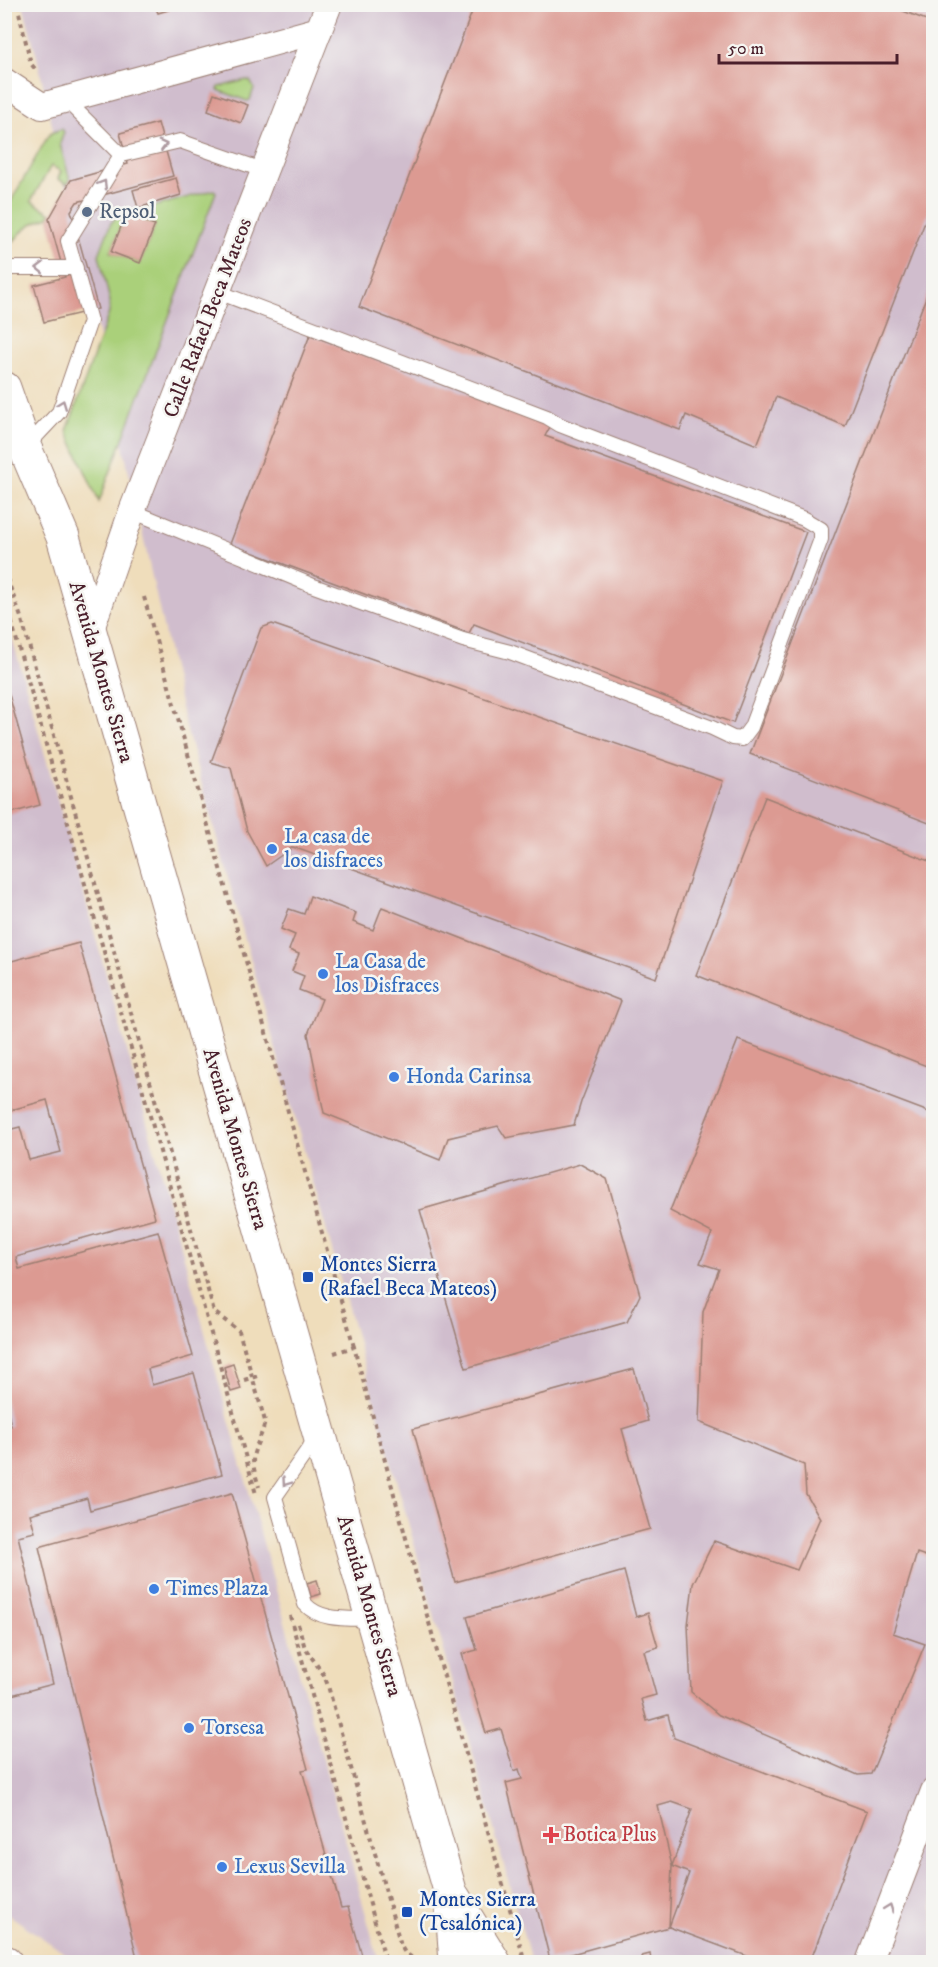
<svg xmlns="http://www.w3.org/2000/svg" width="938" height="1967" font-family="'IM FELL DW Pica',serif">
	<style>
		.industrial { fill: #d0bdcd }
		.green { fill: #aad07a; stroke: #7a7852; stroke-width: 1.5 }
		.building { fill: #dc9a92; fill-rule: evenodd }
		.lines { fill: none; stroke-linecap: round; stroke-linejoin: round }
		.service-casing { stroke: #9c7e73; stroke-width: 16 }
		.minor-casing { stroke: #9c7e73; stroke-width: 28 }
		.tertiary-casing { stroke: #9c7e73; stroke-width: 34 }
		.primary-casing { stroke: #9c7e73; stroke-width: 35 }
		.path { stroke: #9c7e73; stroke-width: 4; stroke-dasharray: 4.5 4.5; stroke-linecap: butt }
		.service { stroke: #fff; stroke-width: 14 }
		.minor { stroke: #fff; stroke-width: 26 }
		.tertiary { stroke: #fff; stroke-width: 32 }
		.primary { stroke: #fff; stroke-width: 33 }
		.oneway { stroke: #ae9aa0 }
		.service-dot { fill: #5c6f8a; stroke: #f6f6f2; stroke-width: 2 }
		.shop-dot { fill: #3f7fe0; stroke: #f6f6f2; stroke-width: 2 }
		.transit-dot { fill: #1a4fb4; stroke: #f6f6f2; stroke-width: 2 }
		.health-dot { fill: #e0444e; stroke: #f6f6f2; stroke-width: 2 }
		.labels { text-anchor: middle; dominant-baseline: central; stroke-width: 5; stroke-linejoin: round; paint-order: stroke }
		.service-label { font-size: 21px; fill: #4e5e75; stroke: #f6f6f2; text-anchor: start }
		.street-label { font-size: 21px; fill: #4a1f2b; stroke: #f6f6f2 }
		.shop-label { font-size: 21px; fill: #366cbe; stroke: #f6f6f2; text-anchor: start }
		.transit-label { font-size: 21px; fill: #164399; stroke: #f6f6f2; text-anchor: start }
		.health-label { font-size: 21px; fill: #be3a42; stroke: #f6f6f2; text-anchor: start }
	</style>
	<rect width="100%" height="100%" fill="#f6f6f2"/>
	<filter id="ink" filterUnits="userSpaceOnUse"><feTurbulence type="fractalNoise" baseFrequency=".0167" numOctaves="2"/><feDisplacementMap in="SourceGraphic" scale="12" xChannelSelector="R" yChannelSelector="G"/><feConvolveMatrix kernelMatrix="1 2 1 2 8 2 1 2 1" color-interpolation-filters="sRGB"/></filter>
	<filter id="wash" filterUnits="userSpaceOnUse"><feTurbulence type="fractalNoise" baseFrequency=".008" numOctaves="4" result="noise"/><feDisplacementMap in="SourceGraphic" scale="24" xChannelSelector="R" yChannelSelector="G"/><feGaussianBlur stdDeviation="1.35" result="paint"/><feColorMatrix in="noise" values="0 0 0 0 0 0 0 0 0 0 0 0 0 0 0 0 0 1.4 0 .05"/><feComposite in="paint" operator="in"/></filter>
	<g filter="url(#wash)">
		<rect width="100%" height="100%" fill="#efddbb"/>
		<g class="industrial">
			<polygon points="23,5 933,5 933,1962 531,1962 183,717 37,57"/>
			<polygon points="4,609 58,801 379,1962 77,1962 5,1912"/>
		</g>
		<g class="green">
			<polygon points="246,80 250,81 254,88 250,100 247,101 218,90 219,87"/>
			<path d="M62,129L64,132L60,144L70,180L67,184L58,179L61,171L51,166L31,201L51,213L49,217C31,223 26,226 14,241H12L5,215L7,208L47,138L51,133Z"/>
			<polygon points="214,190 216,192 99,502 67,431 109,313 110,301 99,255 111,223 116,218 124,215 125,216 111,252 140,263 155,225 126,214"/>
		</g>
		<g id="blocks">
			<g class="building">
				<polygon points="154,4 185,4 185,5 158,13"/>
				<polygon points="475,4 885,4 934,23 934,199 845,426 776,397 757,445 686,415 680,430 359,307"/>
				<polygon points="214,93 248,105 241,123 208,110"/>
				<polygon points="158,123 173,176 77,202 71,211 98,309 44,322 34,285 65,277 49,219 71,180 128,164 120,133"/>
				<polygon points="176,178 181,195 138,208 133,190"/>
				<polygon points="126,214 155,225 140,263 111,252"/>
				<polygon points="933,279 934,435 929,446 934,448 934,825 750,754"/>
				<polygon points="310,335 551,425 545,436 806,532 733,723 474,624 469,633 230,544"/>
				<polygon points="272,624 723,781 656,978 293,847 266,866 247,831 231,768 211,762 261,628"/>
				<polygon points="4,677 40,805 4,815"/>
				<polygon points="765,797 934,863 934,1069 696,975"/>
				<polygon points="310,896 356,913 353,922 373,930 382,907 621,1001 581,1102 574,1125 506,1138 498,1126 448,1138 440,1160 324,1113 308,1034 322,999 299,990 304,976 292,971 299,954 289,950 295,935 281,929 289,909 304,914"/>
				<polygon points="79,943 155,1218 16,1257 19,1269 158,1231 193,1356 148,1369 152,1385 194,1373 222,1474 90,1510 87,1498 30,1514 35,1532 18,1536 53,1684 4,1697 4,1428 11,1426 4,1395 4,1131 20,1127 29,1160 61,1152 47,1100 4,1112 4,963"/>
				<polygon points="738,1040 934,1114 934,1559 917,1553 893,1633 925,1644 871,1774 858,1775 719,1715 691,1692 688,1625 693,1584 714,1541 797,1570 820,1518 806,1494 804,1465 699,1422 703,1312 719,1269 700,1263 712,1233 670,1211"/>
				<polygon points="580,1164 607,1179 640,1295 627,1322 466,1368 420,1210"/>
				<polygon points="233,1364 241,1389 231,1392 224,1367"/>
				<polygon points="634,1369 648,1421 622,1429 650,1529 455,1582 413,1429"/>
				<polygon points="232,1493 308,1769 302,1770 341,1908 348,1907 364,1962 138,1962 39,1547"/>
				<path d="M624,1571L636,1617L648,1613L658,1647L644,1651L656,1695L641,1699L647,1721L668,1715L674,1738L867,1811L810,1962H763L669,1927L689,1873L672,1866L669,1927L550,1960L506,1783L522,1779L519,1769L514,1771L501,1729L486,1733L462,1654L477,1650L467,1617ZM672,1802L692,1809L672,1866L658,1806Z"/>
				<polygon points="317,1580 321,1594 311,1597 307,1583"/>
				<polygon points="650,1954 651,1960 660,1958 661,1962 644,1962 642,1956"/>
			</g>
		</g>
	</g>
	<g filter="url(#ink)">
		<use href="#blocks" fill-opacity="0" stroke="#9c7e73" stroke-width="1.5"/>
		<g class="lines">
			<defs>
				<g id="service">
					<polyline points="66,100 121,155 180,141 265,171"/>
					<polyline points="4,268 76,268"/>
					<polyline points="26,447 59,412 90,321 68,241 121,155"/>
					<polyline points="132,511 311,585 463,640 510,652 712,728 733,738 742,739 751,727 821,539 821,529 804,519 560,425 547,417 218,292"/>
					<path d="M316,1438L275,1497L305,1604C321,1622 349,1618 372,1619"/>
				</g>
				<g id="minor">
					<polyline points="4,81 42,106 319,30"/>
					<polyline points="90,632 132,511 329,4"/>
					<polyline points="869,1962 934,1791"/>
				</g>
				<polyline id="tertiary" points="4,1962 6,1962"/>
				<g id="primary">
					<polyline points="4,388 25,448 63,537 90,632 451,1894 456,1962"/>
					<polyline points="454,1898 494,1962"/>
				</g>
			</defs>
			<use href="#service" class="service-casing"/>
			<use href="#minor" class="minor-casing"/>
			<use href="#tertiary" class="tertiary-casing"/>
			<use href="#primary" class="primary-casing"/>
			<g class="path">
				<polyline points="17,4 31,64 37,71"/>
				<path d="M4,570L22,620L214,1312L239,1331L265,1421C263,1433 257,1442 254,1453C251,1464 256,1476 259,1487"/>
				<polyline points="4,595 256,1494"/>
				<polyline points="144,597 354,1347"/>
				<polyline points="334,1353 354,1347 434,1641 525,1962"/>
				<polyline points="244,1380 261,1375"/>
				<polyline points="290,1616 386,1962"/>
				<polyline points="298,1624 305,1648 324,1675 328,1686 401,1946 405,1953 419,1962"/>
			</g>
			<use href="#service" class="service"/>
			<use href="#minor" class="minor"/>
			<use href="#tertiary" class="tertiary"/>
			<use href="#primary" class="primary"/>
		</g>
		<defs><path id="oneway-chevron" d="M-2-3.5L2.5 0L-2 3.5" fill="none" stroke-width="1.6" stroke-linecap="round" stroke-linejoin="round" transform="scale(1.5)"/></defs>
		<g class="oneway">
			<use href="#oneway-chevron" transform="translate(163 145) rotate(-14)"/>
			<use href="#oneway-chevron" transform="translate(103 184) rotate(-59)"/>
			<use href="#oneway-chevron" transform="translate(40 268) rotate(-179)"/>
			<use href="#oneway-chevron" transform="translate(62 404) rotate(-69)"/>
			<use href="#oneway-chevron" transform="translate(286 1482) rotate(125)"/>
			<use href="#oneway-chevron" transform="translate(889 1908) rotate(-69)"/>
		</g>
	</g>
	<circle class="service-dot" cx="87" cy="212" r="6"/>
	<g class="shop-dot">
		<circle cx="272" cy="849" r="6"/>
		<circle cx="323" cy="974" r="6"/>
		<circle cx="394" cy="1077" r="6"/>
		<circle cx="154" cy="1589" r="6"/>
		<circle cx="189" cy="1728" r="6"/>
		<circle cx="222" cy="1867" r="6"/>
	</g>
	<g class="transit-dot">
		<rect x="302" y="1271" width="12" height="12" rx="3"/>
		<rect x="401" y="1906" width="12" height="12" rx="3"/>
	</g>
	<path class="health-dot" d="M548 1826h6v6h6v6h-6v6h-6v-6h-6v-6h6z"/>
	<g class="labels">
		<g class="service-label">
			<text x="99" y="212">Repsol</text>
		</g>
		<g class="street-label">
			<text transform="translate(208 318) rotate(-69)">Calle Rafael Beca Mateos</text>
			<text transform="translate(101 672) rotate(74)">Avenida Montes Sierra</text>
			<text transform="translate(235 1139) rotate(74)">Avenida Montes Sierra</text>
			<text transform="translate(369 1606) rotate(74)">Avenida Montes Sierra</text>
		</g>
		<g class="shop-label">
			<text x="284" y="837">La casa de<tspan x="284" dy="24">los disfraces</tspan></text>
			<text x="335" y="962">La Casa de<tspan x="335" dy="24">los Disfraces</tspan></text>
			<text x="406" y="1077">Honda Carinsa</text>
			<text x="166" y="1589">Times Plaza</text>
			<text x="201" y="1728">Torsesa</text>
			<text x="234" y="1867">Lexus Sevilla</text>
		</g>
		<g class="transit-label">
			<text x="320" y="1265">Montes Sierra<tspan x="320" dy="24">(Rafael Beca Mateos)</tspan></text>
			<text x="419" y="1900">Montes Sierra<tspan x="419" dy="24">(Tesalónica)</tspan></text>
		</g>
		<g class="health-label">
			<text x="563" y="1835">Botica Plus</text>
		</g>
	</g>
	<rect width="938" height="1967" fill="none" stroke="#f6f6f2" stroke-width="24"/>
	<path d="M719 54v9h178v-9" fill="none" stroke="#4a1f2b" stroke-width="3"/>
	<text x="728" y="54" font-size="18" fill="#4a1f2b" stroke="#f6f6f2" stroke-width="4.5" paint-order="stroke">50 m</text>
</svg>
